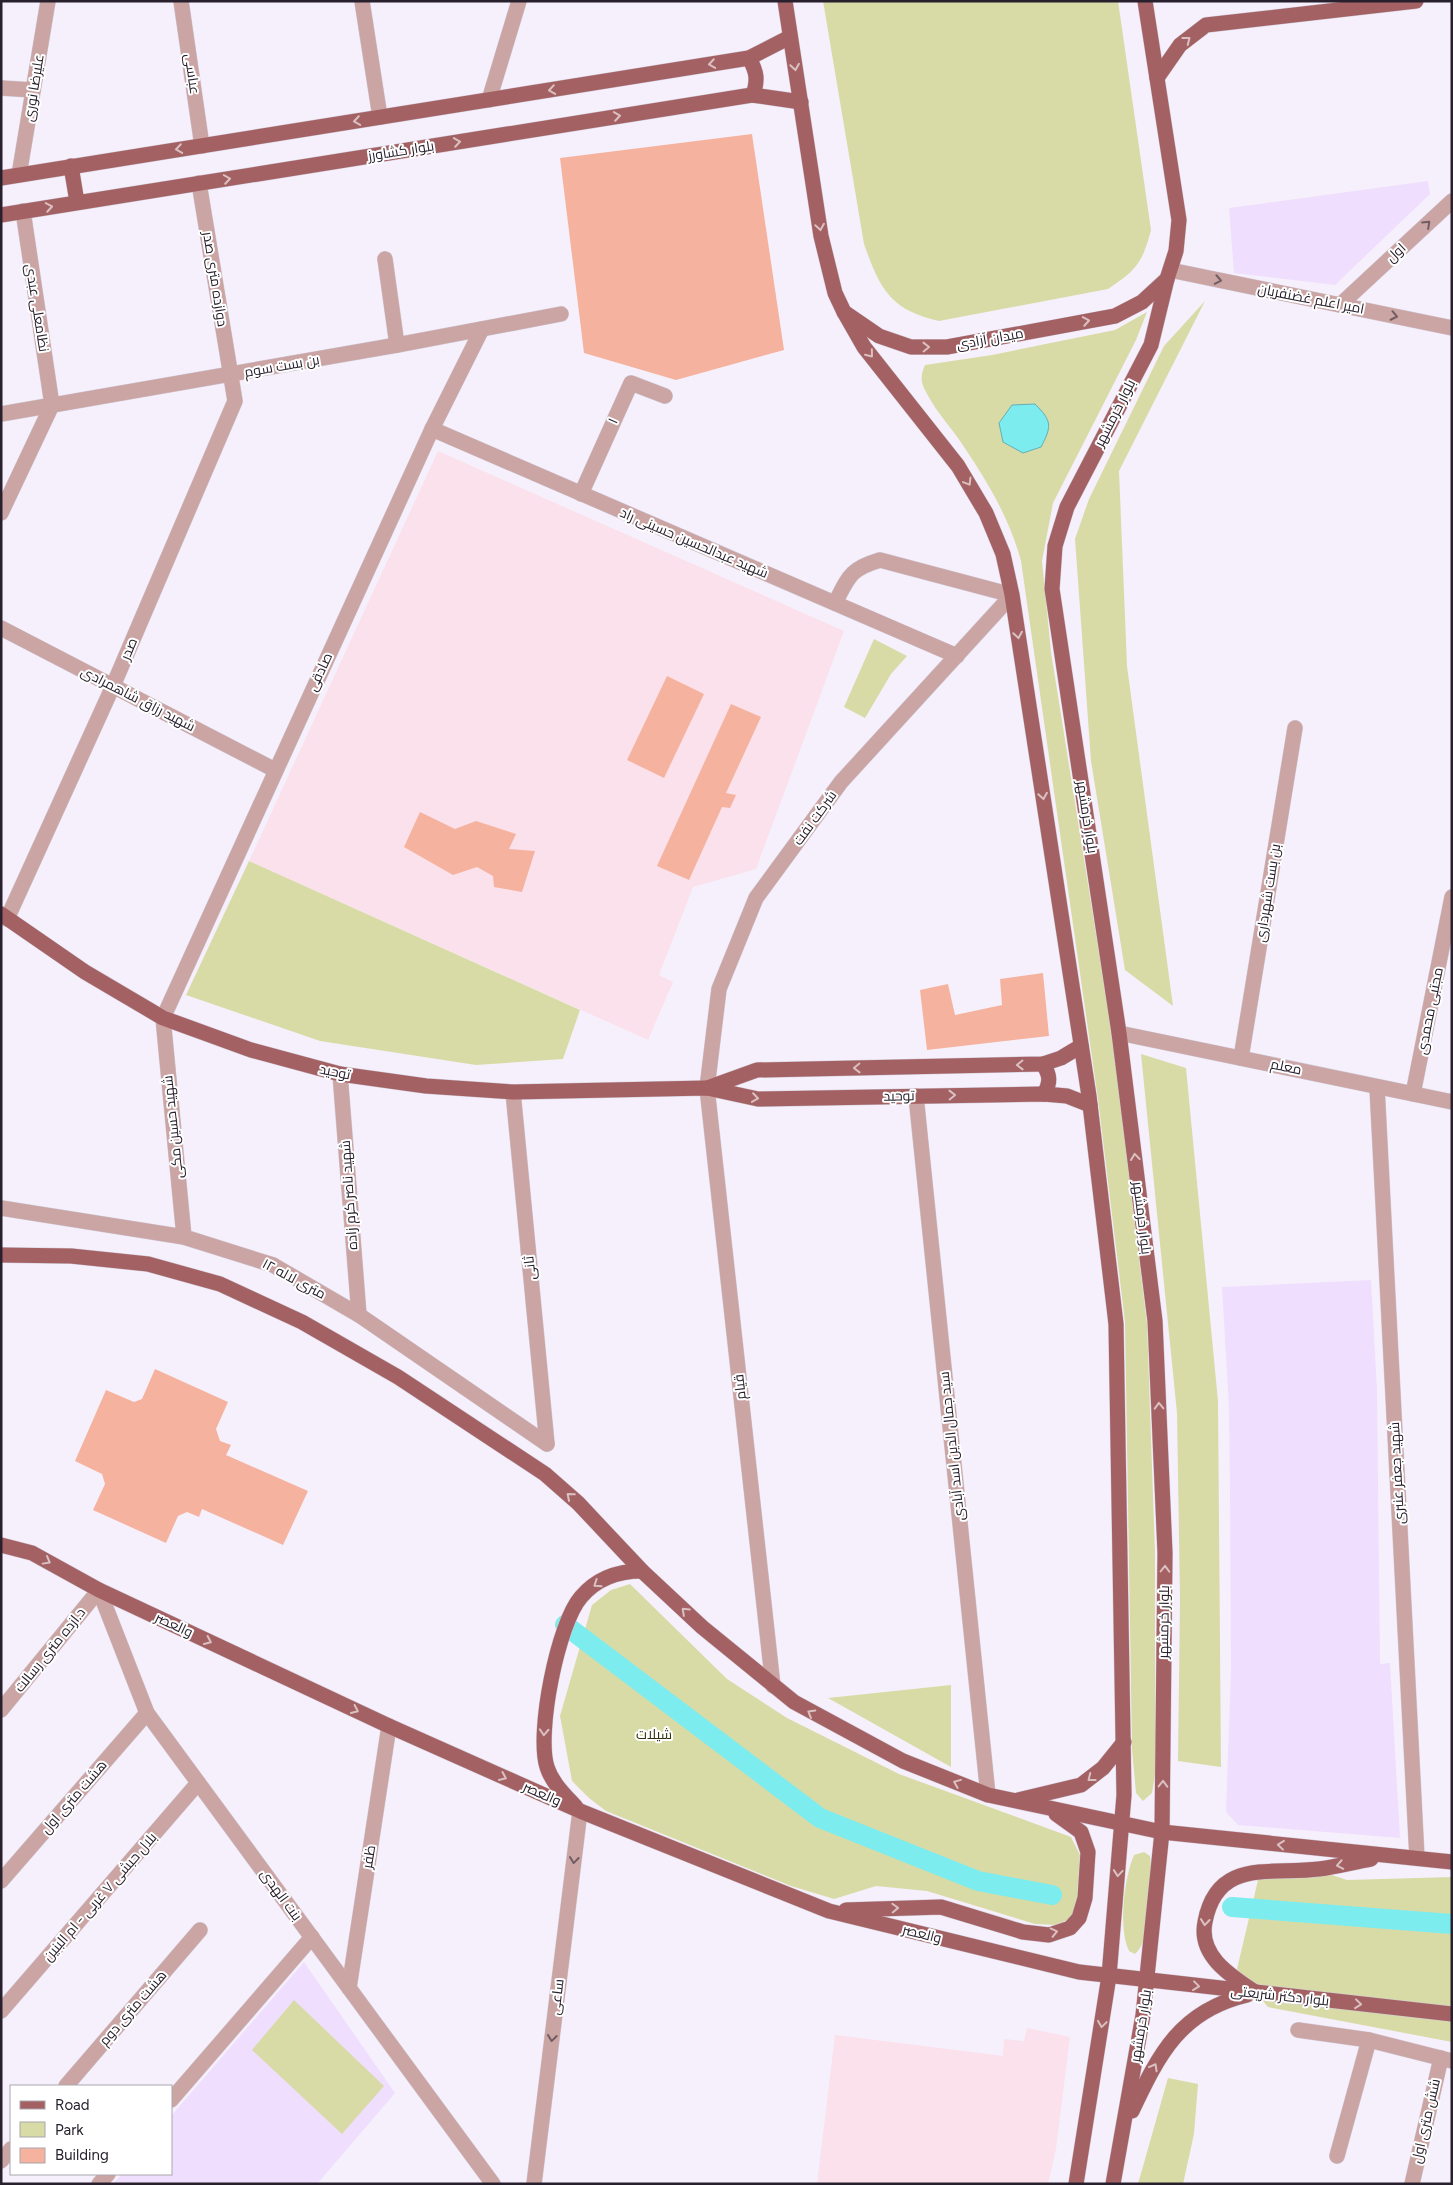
<svg xmlns="http://www.w3.org/2000/svg" width="1453" height="2185" font-family="Figtree,Cairo,sans-serif">
	<style>
		.commercial { fill: #fae1eb }
		.built { fill: #efdefd }
		.green { fill: #d8dba6 }
		.water { fill: #7cecef; stroke: #63afb5 }
		.lines { fill: none; stroke-linecap: round; stroke-linejoin: round }
		.canal { stroke: #7cecef; stroke-width: 20 }
		.building { fill: #f5b39f }
		.minor-casing { stroke: #d1cbd7; stroke-width: 16 }
		.major-casing { stroke: #d1cbd7; stroke-width: 16 }
		.minor { stroke: #cba4a4; stroke-width: 15 }
		.major { stroke: #a46163; stroke-width: 15 }
		.oneway { stroke: #dbc0c1 }
		.oneway2 { stroke: #715c63 }
		.labels { text-anchor: middle; dominant-baseline: central; stroke-width: 4; stroke-linejoin: round; paint-order: stroke }
		.street-label { font-size: 14px; fill: #28212d; stroke: #fff }
		.park-label { font-size: 14px; fill: #30310e; stroke: #fff }
	</style>
	<rect width="100%" height="100%" fill="#f6f0fc"/>
	<g class="commercial">
		<polygon points="438,451 844,631 756,869 693,887 659,975 673,982 648,1040 249,861"/>
		<polygon points="1027,2028 1070,2037 1056,2149 1048,2184 817,2184 835,2035 1003,2056 1004,2039 1024,2041"/>
	</g>
	<g class="built">
		<polygon points="1428,181 1430,194 1335,285 1234,273 1229,208"/>
		<polygon points="1371,1280 1377,1390 1380,1664 1390,1663 1400,1838 1238,1825 1226,1812 1231,1669 1230,1495 1229,1407 1222,1287"/>
		<polygon points="304,1962 395,2093 317,2184 113,2184 122,2174 171,2174 171,2116"/>
	</g>
	<g class="green">
		<path d="M823,1H1118L1151,230C1142,264 1136,270 1108,289L939,321C890,310 880,289 864,244Z"/>
		<polygon points="1205,301 1119,471 1127,666 1173,1006 1125,970 1091,761 1075,539 1089,499 1164,346"/>
		<path d="M1147,312L1136,340L1053,503L1042,561L1051,652L1112,1035L1147,1324L1155,1552V1775L1152,1793L1143,1801L1136,1793L1132,1749L1125,1322L1098,1099L1021,561C1009,516 984,476 958,438C947,423 933,407 925,390C920,381 921,374 925,365L992,355L1115,330Z"/>
		<polygon points="874,639 907,656 891,674 865,718 844,707"/>
		<polygon points="249,861 580,1010 563,1059 476,1065 320,1041 186,995"/>
		<polygon points="1141,1054 1186,1068 1218,1401 1221,1767 1178,1761 1180,1599 1177,1413"/>
		<polygon points="630,1584 727,1679 787,1718 899,1774 1071,1837 1080,1855 1077,1899 1071,1918 1057,1925 1035,1924 927,1891 876,1886 834,1899 791,1886 606,1811 589,1798 572,1781 560,1716 592,1605 611,1590"/>
		<polygon points="951,1685 951,1767 828,1698"/>
		<path d="M1144,1852L1150,1856C1153,1878 1152,1940 1135,1954L1129,1951C1118,1929 1124,1878 1134,1855Z"/>
		<polygon points="1332,1875 1347,1880 1452,1877 1452,2042 1268,2007 1237,1969 1259,1876"/>
		<polygon points="294,2000 384,2086 342,2134 252,2050"/>
		<polygon points="1168,2078 1198,2084 1194,2134 1183,2184 1138,2184"/>
	</g>
	<path class="water" d="M1035,404C1052,421 1052,426 1041,447L1023,453L1003,442L999,423L1012,405Z"/>
	<g class="lines">
		<g class="canal">
			<polyline points="565,1625 820,1818 978,1881 1052,1895"/>
			<polyline points="1232,1907 1452,1924"/>
		</g>
	</g>
	<g class="building">
		<polygon points="752,134 784,350 676,380 584,353 560,158"/>
		<polygon points="667,676 704,694 664,778 627,760"/>
		<polygon points="731,704 761,717 726,793 736,795 730,808 722,807 689,880 657,866"/>
		<polygon points="420,812 455,829 476,821 516,834 509,849 535,851 522,892 494,887 493,876 477,867 453,875 404,847"/>
		<polygon points="1043,973 1049,1036 927,1050 920,990 948,984 955,1015 1002,1005 1000,979"/>
		<polygon points="155,1369 228,1402 216,1429 220,1441 231,1445 226,1455 308,1491 283,1545 202,1509 199,1517 187,1512 178,1516 166,1543 93,1510 105,1484 102,1474 75,1461 106,1390 134,1402 142,1399"/>
	</g>
	<g class="lines">
		<defs>
			<g id="minor">
				<polyline points="181,1 202,146"/>
				<polyline points="362,1 380,117"/>
				<polyline points="1,88 33,90"/>
				<polyline points="489,100 519,1"/>
				<polyline points="19,175 48,1"/>
				<polyline points="385,259 397,345"/>
				<polyline points="1170,270 1452,328"/>
				<polyline points="1340,305 1452,201"/>
				<polyline points="1,414 397,345 561,314"/>
				<polyline points="432,429 957,656"/>
				<polyline points="581,494 631,383 665,396"/>
				<polyline points="1,513 52,405 23,211"/>
				<polyline points="1,628 275,770"/>
				<polyline points="7,919 113,686 235,401 199,183"/>
				<polyline points="1119,1033 1452,1102"/>
				<polyline points="1241,1058 1295,728"/>
				<polyline points="340,1074 359,1315"/>
				<polyline points="1377,1087 1417,1858"/>
				<polyline points="513,1092 547,1444"/>
				<polyline points="1413,1094 1452,897"/>
				<polyline points="916,1096 988,1795"/>
				<polyline points="1,1208 184,1237 273,1265 359,1315 547,1444"/>
				<polyline points="184,1237 163,1018 432,429 482,329"/>
				<path d="M773,1686L707,1088L719,989L756,898L841,782L1012,595L880,560C850,569 849,576 835,603"/>
				<polyline points="1,1710 99,1590 147,1713 493,2184"/>
				<polyline points="1,1881 147,1713"/>
				<polyline points="349,1988 389,1726"/>
				<polyline points="1,2011 198,1783"/>
				<polyline points="1298,2030 1369,2040 1452,2061"/>
				<polyline points="66,2086 200,1930"/>
				<polyline points="171,2100 312,1937"/>
				<polyline points="1337,2156 1369,2040"/>
				<polyline points="1,2161 11,2149"/>
				<polyline points="99,2184 108,2174"/>
				<polyline points="534,2184 580,1811"/>
				<polyline points="1412,2184 1441,2058"/>
			</g>
			<g id="major">
				<polyline points="785,1 821,236 835,293 844,312 879,336 911,347 947,347 1115,316 1142,302 1167,279 1176,251 1179,220 1145,1"/>
				<path d="M749,58C757,72 758,80 753,95"/>
				<polyline points="1157,78 1180,45 1206,25 1416,1"/>
				<polyline points="71,166 77,202"/>
				<polyline points="1,178 749,58 790,37"/>
				<polyline points="1,215 752,95 801,102"/>
				<polyline points="844,312 864,347 958,466 986,513 1003,554 1012,595 1089,1096 1116,1324 1124,1795 1109,1976 1076,2184"/>
				<polyline points="1,914 85,972 163,1018 251,1050 340,1074 426,1086 513,1092 707,1088 758,1099 1044,1094 1067,1096 1090,1105"/>
				<path d="M1043,1064C1050,1075 1051,1082 1044,1094"/>
				<polyline points="707,1088 757,1070 1043,1064 1061,1058 1081,1046"/>
				<polyline points="1,1255 71,1256 148,1264 220,1284 302,1322 398,1377 545,1474 578,1503 642,1571 702,1627 794,1702 903,1761 988,1795 1162,1832 1452,1862"/>
				<polyline points="1,1545 32,1553 99,1590 389,1726 580,1811 829,1911 1079,1972 1452,2014"/>
				<polyline points="1018,1800 1081,1785 1103,1768 1124,1742"/>
				<path d="M576,1807C565,1795 552,1783 547,1767C536,1733 558,1623 581,1597C597,1578 618,1571 642,1571"/>
				<polyline points="846,1910 941,1907 1023,1932 1049,1935 1070,1928 1079,1918 1085,1898 1088,1852 1081,1832 1056,1814"/>
				<path d="M1255,1992C1231,1976 1198,1956 1205,1922C1217,1858 1270,1875 1319,1869C1336,1867 1354,1862 1371,1859"/>
				<path d="M1132,2111C1159,2054 1180,2011 1247,1995"/>
				<polyline points="1113,2184 1143,2015 1162,1832 1165,1553 1155,1321 1119,1033 1052,589 1055,546 1067,507 1151,345 1167,279"/>
			</g>
		</defs>
		<use href="#minor" class="minor-casing"/>
		<use href="#major" class="major-casing"/>
		<use href="#minor" class="minor"/>
		<use href="#major" class="major"/>
	</g>
	<defs><path id="oneway-chevron" d="M-2-3.5L2.5 0L-2 3.5" fill="none" stroke-width="1.6" stroke-linecap="round" stroke-linejoin="round" transform="scale(1.25)"/></defs>
	<g class="oneway">
		<use href="#oneway-chevron" transform="translate(1187 40) rotate(-38)"/>
		<use href="#oneway-chevron" transform="translate(712 64) rotate(171)"/>
		<use href="#oneway-chevron" transform="translate(795 67) rotate(81)"/>
		<use href="#oneway-chevron" transform="translate(552 90) rotate(171)"/>
		<use href="#oneway-chevron" transform="translate(617 116) rotate(-9)"/>
		<use href="#oneway-chevron" transform="translate(357 121) rotate(171)"/>
		<use href="#oneway-chevron" transform="translate(457 142) rotate(-9)"/>
		<use href="#oneway-chevron" transform="translate(179 149) rotate(171)"/>
		<use href="#oneway-chevron" transform="translate(227 179) rotate(-9)"/>
		<use href="#oneway-chevron" transform="translate(49 207) rotate(-10)"/>
		<use href="#oneway-chevron" transform="translate(820 227) rotate(81)"/>
		<use href="#oneway-chevron" transform="translate(1086 321) rotate(-10)"/>
		<use href="#oneway-chevron" transform="translate(926 347) rotate(-1)"/>
		<use href="#oneway-chevron" transform="translate(870 354) rotate(51)"/>
		<use href="#oneway-chevron" transform="translate(968 482) rotate(59)"/>
		<use href="#oneway-chevron" transform="translate(1018 635) rotate(81)"/>
		<use href="#oneway-chevron" transform="translate(1043 796) rotate(81)"/>
		<use href="#oneway-chevron" transform="translate(1020 1065) rotate(179)"/>
		<use href="#oneway-chevron" transform="translate(857 1068) rotate(179)"/>
		<use href="#oneway-chevron" transform="translate(952 1095) rotate(-1)"/>
		<use href="#oneway-chevron" transform="translate(755 1098) rotate(8)"/>
		<use href="#oneway-chevron" transform="translate(1135 1157) rotate(-97)"/>
		<use href="#oneway-chevron" transform="translate(1159 1406) rotate(-92)"/>
		<use href="#oneway-chevron" transform="translate(570 1496) rotate(-139)"/>
		<use href="#oneway-chevron" transform="translate(47 1561) rotate(29)"/>
		<use href="#oneway-chevron" transform="translate(1165 1569) rotate(-89)"/>
		<use href="#oneway-chevron" transform="translate(597 1584) rotate(146)"/>
		<use href="#oneway-chevron" transform="translate(685 1611) rotate(-137)"/>
		<use href="#oneway-chevron" transform="translate(208 1641) rotate(25)"/>
		<use href="#oneway-chevron" transform="translate(355 1710) rotate(25)"/>
		<use href="#oneway-chevron" transform="translate(811 1713) rotate(-150)"/>
		<use href="#oneway-chevron" transform="translate(544 1732) rotate(93)"/>
		<use href="#oneway-chevron" transform="translate(503 1777) rotate(24)"/>
		<use href="#oneway-chevron" transform="translate(1091 1778) rotate(142)"/>
		<use href="#oneway-chevron" transform="translate(957 1783) rotate(-158)"/>
		<use href="#oneway-chevron" transform="translate(1163 1784) rotate(-89)"/>
		<use href="#oneway-chevron" transform="translate(1281 1845) rotate(-174)"/>
		<use href="#oneway-chevron" transform="translate(1340 1865) rotate(169)"/>
		<use href="#oneway-chevron" transform="translate(1118 1873) rotate(95)"/>
		<use href="#oneway-chevron" transform="translate(895 1908) rotate(-2)"/>
		<use href="#oneway-chevron" transform="translate(1205 1922) rotate(96)"/>
		<use href="#oneway-chevron" transform="translate(1054 1932) rotate(-13)"/>
		<use href="#oneway-chevron" transform="translate(1196 1986) rotate(7)"/>
		<use href="#oneway-chevron" transform="translate(1358 2004) rotate(6)"/>
		<use href="#oneway-chevron" transform="translate(1102 2024) rotate(98)"/>
		<use href="#oneway-chevron" transform="translate(1154 2067) rotate(-61)"/>
	</g>
	<g class="oneway2">
		<use href="#oneway-chevron" transform="translate(1427 224) rotate(-43)"/>
		<use href="#oneway-chevron" transform="translate(1218 280) rotate(11)"/>
		<use href="#oneway-chevron" transform="translate(1394 316) rotate(12)"/>
		<use href="#oneway-chevron" transform="translate(574 1860) rotate(97)"/>
		<use href="#oneway-chevron" transform="translate(552 2038) rotate(97)"/>
	</g>
	<g class="labels">
		<g class="street-label">
			<text transform="translate(192 74) rotate(82)">عباسی</text>
			<text transform="translate(34 88) rotate(-81)">علیرضا نوری</text>
			<text transform="translate(401 151) rotate(-9)">بلوار کشاورز</text>
			<text transform="translate(1396 253) rotate(-43)">اول</text>
			<text transform="translate(215 279) rotate(81)">دوازده متری صدر</text>
			<text transform="translate(1311 299) rotate(11)">امیر اعلم غضنفریان</text>
			<text transform="translate(37 308) rotate(81)">نظامعلی عبدی</text>
			<text transform="translate(990 339) rotate(-10)">میدان آزادی</text>
			<text transform="translate(282 366) rotate(-10)">بن بست سوم</text>
			<text transform="translate(1115 413) rotate(-63)">بلوار خرمشهر</text>
			<text transform="translate(613 421) rotate(-66)">۱</text>
			<text transform="translate(694 543) rotate(23)">شهید عبدالحسین حسینی راد</text>
			<text transform="translate(129 649) rotate(-67)">صدر</text>
			<text transform="translate(320 672) rotate(-65)">صادقی</text>
			<text transform="translate(138 699) rotate(27)">شهید رزاق شاهمرادی</text>
			<text transform="translate(1087 817) rotate(81)">بلوار خرمشهر</text>
			<text transform="translate(815 818) rotate(-54)">شرکت نفت</text>
			<text transform="translate(1268 893) rotate(-81)">بن بست شهرداری</text>
			<text transform="translate(1430 1011) rotate(-79)">مجتبی محمدی</text>
			<text transform="translate(1286 1067) rotate(12)">معلم</text>
			<text transform="translate(335 1072) rotate(12)">توحید</text>
			<text transform="translate(899 1096) rotate(-1)">توحید</text>
			<text transform="translate(173 1127) rotate(-96)">شهید حسین مکی</text>
			<text transform="translate(349 1195) rotate(-94)">شهید ناصر کرم زاده</text>
			<text transform="translate(1142 1218) rotate(83)">بلوار خرمشهر</text>
			<text transform="translate(530 1268) rotate(-96)">ثانی</text>
			<text transform="translate(294 1279) rotate(28)">۱۲ متری لاله</text>
			<text transform="translate(740 1387) rotate(-96)">قیام</text>
			<text transform="translate(952 1446) rotate(-96)">سید جمال الدین اسد آبادی</text>
			<text transform="translate(1397 1473) rotate(-93)">شهید جعفر عنبری</text>
			<text transform="translate(1164 1622) rotate(-89)">بلوار خرمشهر</text>
			<text transform="translate(174 1625) rotate(25)">والعصر</text>
			<text transform="translate(50 1650) rotate(-51)">د.ازده متری رسالت</text>
			<text transform="translate(542 1794) rotate(24)">والعصر</text>
			<text transform="translate(74 1797) rotate(-49)">هشت متری اول</text>
			<text transform="translate(369 1857) rotate(-81)">ظفر</text>
			<text transform="translate(281 1895) rotate(54)">بنت الهدی</text>
			<text transform="translate(100 1897) rotate(-49)">بلال حبشی ۷ غربی - ام البنین</text>
			<text transform="translate(922 1934) rotate(14)">والعصر</text>
			<text transform="translate(1280 1996) rotate(6)">بلوار دکتر شریعتی</text>
			<text transform="translate(557 1997) rotate(-83)">ساعی</text>
			<text transform="translate(133 2008) rotate(-49)">هشت متری دوم</text>
			<text transform="translate(1141 2026) rotate(-81)">بلوار خرمشهر</text>
			<text transform="translate(1426 2121) rotate(-77)">شش متری اول</text>
		</g>
		<g class="park-label">
			<text x="654" y="1734">شیلات</text>
		</g>
	</g>
	<rect width="1453" height="2185" fill="none" stroke="#28212d" stroke-width="5"/>
	<rect x="10" y="2085" width="162" height="90" fill="#ffffff" stroke="#a9a6ab"/>
	<rect x="20" y="2101" width="25" height="8" fill="#a46163" stroke="#a9a6ab"/>
	<text x="55" y="2110" font-size="15" fill="#28212d">Road</text>
	<rect x="20" y="2122" width="25" height="15" fill="#d8dba6" stroke="#a9a6ab"/>
	<text x="55" y="2135" font-size="15" fill="#28212d">Park</text>
	<rect x="20" y="2148" width="25" height="15" fill="#f5b39f" stroke="#a9a6ab"/>
	<text x="55" y="2160" font-size="15" fill="#28212d">Building</text>
</svg>
